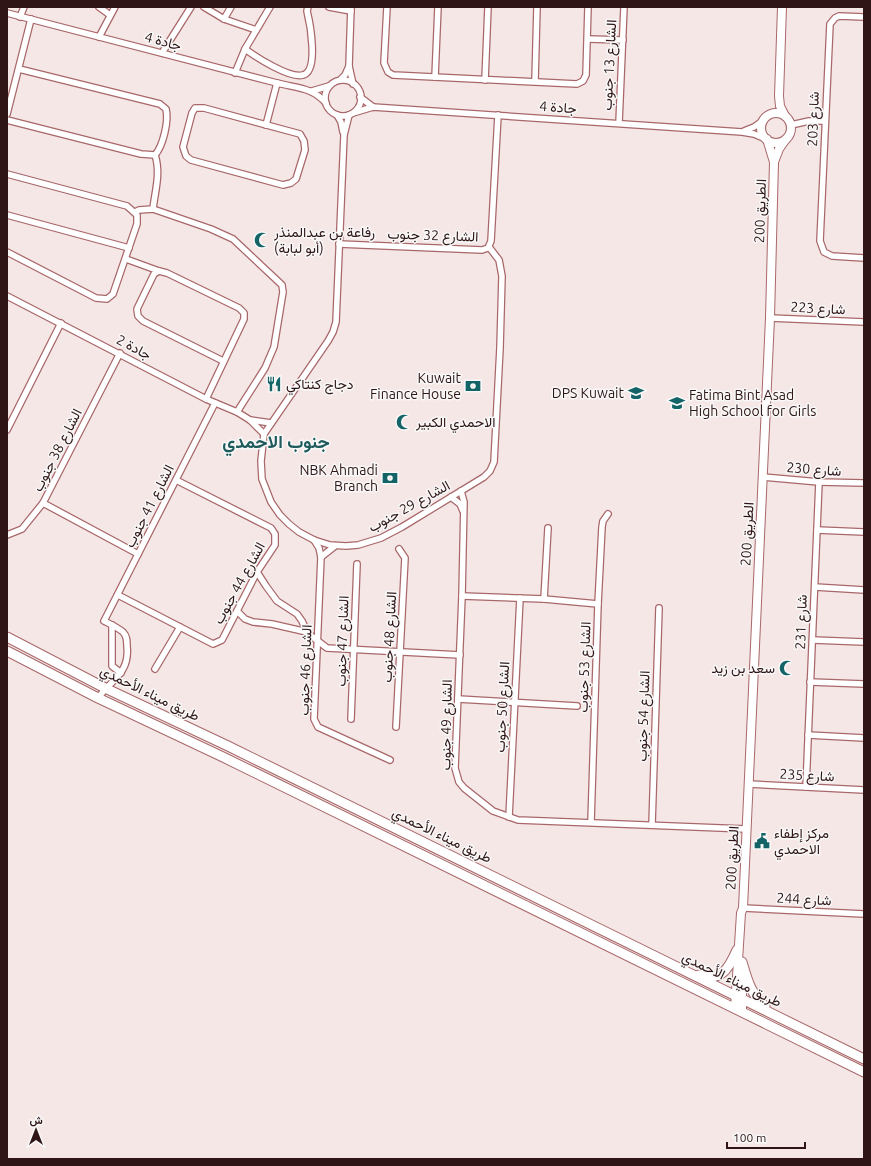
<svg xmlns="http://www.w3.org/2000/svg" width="871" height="1166" font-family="Ubuntu,Vazirmatn,sans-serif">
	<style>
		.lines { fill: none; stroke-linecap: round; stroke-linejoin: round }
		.minor-casing { stroke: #a86769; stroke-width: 8 }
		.secondary-casing { stroke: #a86769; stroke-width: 10 }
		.primary-casing { stroke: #a86769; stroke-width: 11 }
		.minor { stroke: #fff; stroke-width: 5.5 }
		.secondary { stroke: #fff; stroke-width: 8 }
		.primary { stroke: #fff; stroke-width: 9 }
		.labels { text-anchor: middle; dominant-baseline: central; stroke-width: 3; stroke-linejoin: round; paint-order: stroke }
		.street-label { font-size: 14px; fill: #2f1516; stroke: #f8f8f8 }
		.poi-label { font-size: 14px; fill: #2f1516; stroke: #f8f8f8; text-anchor: start }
		.district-label { font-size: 18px; font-weight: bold; fill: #1f5a5c; stroke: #f8f8f8 }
	</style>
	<rect width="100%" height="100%" fill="#f6e7e7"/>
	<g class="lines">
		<defs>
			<g id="minor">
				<polyline points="99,7 110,15"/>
				<polyline points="204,7 224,19 256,30"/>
				<polyline points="329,7 351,11"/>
				<polyline points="351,7 349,66 353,84"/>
				<polyline points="387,7 384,63 388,72 393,75 577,84 583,81 586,75 588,7"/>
				<path d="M7,13L277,83C296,88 312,87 326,103"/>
				<polyline points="20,17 24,7"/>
				<polyline points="864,17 839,16 835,18 830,24 820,241 824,252 832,256 864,258"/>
				<polyline points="224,19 231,7"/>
				<polyline points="99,37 115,7"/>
				<polyline points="588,39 623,40"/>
				<path d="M245,49C256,57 290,79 303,75C319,71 310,23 307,11L308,7"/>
				<polyline points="162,53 191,7"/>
				<polyline points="235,73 245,49 270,7"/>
				<polyline points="435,77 438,7"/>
				<polyline points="340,80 345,75 349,66"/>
				<polyline points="485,80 488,7"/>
				<circle cx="343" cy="98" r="18"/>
				<polyline points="535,81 537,7"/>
				<polyline points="312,91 329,86"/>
				<polyline points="360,97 373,107"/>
				<polygon points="195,108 204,108 300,134 304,141 305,150 296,179 291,183 283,185 191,160 186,156 183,147 192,113"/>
				<polyline points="353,113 373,107 742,132 754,134 766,139"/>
				<polyline points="7,114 31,19"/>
				<polyline points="337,115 341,122 343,132"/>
				<polyline points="349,115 344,135 336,322 333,332 328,341 264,434 261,461 262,479 271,502 280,515 289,524 299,532 314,540 330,545 346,546 358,545 381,538 402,527 484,477 490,471 494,462 500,348 502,276 499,260 489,247"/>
				<path d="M7,120L141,154L155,155C163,146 169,121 166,109L160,104L19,69"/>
				<polyline points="619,123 624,7"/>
				<polyline points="266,125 277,83"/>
				<polyline points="791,125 809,121 825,121"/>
				<polyline points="744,131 754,127 764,120"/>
				<polyline points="7,174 127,206 137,215 137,224 113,294 107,299 96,298 7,252"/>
				<path d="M153,209C155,191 161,173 155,155"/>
				<polyline points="135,212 139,210 153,209 211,229 233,239 282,285 283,292 274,347 265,368 237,412"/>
				<polyline points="7,215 129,248"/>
				<polyline points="339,244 482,250 488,248 491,241 498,115"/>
				<polyline points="126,259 159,271"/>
				<polyline points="7,296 206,399 237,412 250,420 264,434"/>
				<polyline points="770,318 864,322"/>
				<polyline points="120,353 43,503 138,554"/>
				<polyline points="206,399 244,319 244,313 239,308 167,273 159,271 154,274 137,309 138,316 143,321 223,361"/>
				<polyline points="250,420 271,423"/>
				<polyline points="7,430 61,323"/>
				<polyline points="763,477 819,482 864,483"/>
				<polyline points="461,491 464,502 462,596 455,768 459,782 464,788 493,811 518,820 746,829"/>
				<polyline points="451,497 460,504 463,511"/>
				<polyline points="817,530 864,532"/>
				<polyline points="7,535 22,529 43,503"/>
				<polyline points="314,540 319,548 321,557 314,719 318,727 390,760"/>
				<polyline points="321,557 335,546"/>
				<polyline points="257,572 266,586 277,601 297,614 302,621 307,632 310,635 327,648 460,655"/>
				<polyline points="815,587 864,590"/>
				<polyline points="118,595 213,644 222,640 257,572 275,545 275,534 271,528 176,480"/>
				<polyline points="462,596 544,599 598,604"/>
				<polyline points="544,599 548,528"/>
				<polyline points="237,611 245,619 253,622 272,624 307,632"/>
				<polyline points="112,625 112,666 121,673"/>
				<polyline points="813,640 864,642"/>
				<polyline points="155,669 180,627"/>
				<polyline points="810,682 864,684"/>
				<path d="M98,698C112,679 130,673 127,646C127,641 127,636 123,632C117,627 110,624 104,621L215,403"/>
				<polyline points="458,699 577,706"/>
				<polyline points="351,719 357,564"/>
				<polyline points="396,727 405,558 399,549"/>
				<polyline points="808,735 864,738"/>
				<polyline points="748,784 864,790"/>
				<polyline points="806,787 819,482"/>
				<polyline points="509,817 520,598"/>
				<polyline points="591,822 598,604 602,527 603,521 608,514"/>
				<polyline points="652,825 659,608"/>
				<polyline points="743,908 864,914"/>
			</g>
			<g id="secondary">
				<polyline points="782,7 779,96 780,106 785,116"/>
				<circle cx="776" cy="128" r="15"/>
				<polyline points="774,162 779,149 786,139"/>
				<polyline points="735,1008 741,913 743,908 770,318 774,162 767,139"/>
				<polyline points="742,1012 742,968"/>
			</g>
			<g id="primary">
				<polyline points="7,637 105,688 228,746 864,1059"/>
				<polyline points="7,651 98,698 223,757 864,1072"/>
				<path d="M742,962C747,979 751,995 765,1006"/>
				<path d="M699,975C722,982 729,968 737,950"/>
			</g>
		</defs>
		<use href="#minor" class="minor-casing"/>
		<use href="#secondary" class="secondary-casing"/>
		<use href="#primary" class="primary-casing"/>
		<use href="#minor" class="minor"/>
		<use href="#secondary" class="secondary"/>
		<use href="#primary" class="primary"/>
	</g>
	<defs>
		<symbol id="mosque-bare" viewBox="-9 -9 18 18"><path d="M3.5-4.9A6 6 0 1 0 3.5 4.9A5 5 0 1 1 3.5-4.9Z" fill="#146366" stroke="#f8f8f8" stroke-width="2.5" paint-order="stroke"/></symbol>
		<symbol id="restaurant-bare" viewBox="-9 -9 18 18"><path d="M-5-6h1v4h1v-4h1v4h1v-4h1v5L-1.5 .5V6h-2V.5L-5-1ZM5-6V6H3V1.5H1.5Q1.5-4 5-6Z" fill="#146366" stroke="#f8f8f8" stroke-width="2.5" paint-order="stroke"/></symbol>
		<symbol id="bank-bare" viewBox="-9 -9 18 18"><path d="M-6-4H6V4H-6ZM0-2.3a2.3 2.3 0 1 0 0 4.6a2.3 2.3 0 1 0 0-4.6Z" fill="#146366" stroke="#f8f8f8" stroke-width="2.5" paint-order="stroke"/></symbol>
		<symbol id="school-bare" viewBox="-9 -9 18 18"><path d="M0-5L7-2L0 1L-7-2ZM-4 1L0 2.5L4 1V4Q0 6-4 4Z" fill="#146366" stroke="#f8f8f8" stroke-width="2.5" paint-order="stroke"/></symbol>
		<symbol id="university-bare" viewBox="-9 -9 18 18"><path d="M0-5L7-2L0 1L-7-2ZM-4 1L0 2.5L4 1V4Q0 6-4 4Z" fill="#146366" stroke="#f8f8f8" stroke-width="2.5" paint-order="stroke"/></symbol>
		<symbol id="civic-bare" viewBox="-9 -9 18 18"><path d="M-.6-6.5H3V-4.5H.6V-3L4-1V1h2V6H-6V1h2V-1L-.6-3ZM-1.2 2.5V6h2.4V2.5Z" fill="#146366" stroke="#f8f8f8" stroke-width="2.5" paint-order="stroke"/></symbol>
	</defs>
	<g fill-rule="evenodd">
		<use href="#mosque-bare" x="251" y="229" width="22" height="22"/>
		<use href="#restaurant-bare" x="263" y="373" width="22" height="22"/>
		<use href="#bank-bare" x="462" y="375" width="22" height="22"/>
		<use href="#school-bare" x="625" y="382" width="22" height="22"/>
		<use href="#university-bare" x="666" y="392" width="22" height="22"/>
		<use href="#mosque-bare" x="393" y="411" width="22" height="22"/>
		<use href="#bank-bare" x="379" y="467" width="22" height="22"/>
		<use href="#mosque-bare" x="776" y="657" width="22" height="22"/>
		<use href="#civic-bare" x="751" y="830" width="22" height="22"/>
	</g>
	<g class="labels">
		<g class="street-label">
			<text transform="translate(163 41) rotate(15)">جادة 4</text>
			<text transform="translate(609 65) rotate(-87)">الشارع 13 جنوب</text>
			<text transform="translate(558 107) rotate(4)">جادة 4</text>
			<text transform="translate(813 119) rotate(-88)">شارع 203</text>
			<text transform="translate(760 211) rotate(-88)">الطريق 200</text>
			<text transform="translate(433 235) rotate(2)">الشارع 32 جنوب</text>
			<text transform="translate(818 308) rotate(3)">شارع 223</text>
			<text transform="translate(134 347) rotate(28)">جادة 2</text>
			<text transform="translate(57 450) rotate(-63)">الشارع 38 جنوب</text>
			<text transform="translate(814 469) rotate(4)">شارع 230</text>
			<text transform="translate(149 506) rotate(-63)">الشارع 41 جنوب</text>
			<text transform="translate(409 506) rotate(-29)">الشارع 29 جنوب</text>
			<text transform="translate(747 534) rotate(-87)">الطريق 200</text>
			<text transform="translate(239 583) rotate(-61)">الشارع 44 جنوب</text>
			<text transform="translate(801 622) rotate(-88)">شارع 231</text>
			<text transform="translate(389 637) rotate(-87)">الشارع 48 جنوب</text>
			<text transform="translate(342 641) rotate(-88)">الشارع 47 جنوب</text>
			<text transform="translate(584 667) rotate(-88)">الشارع 53 جنوب</text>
			<text transform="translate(305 670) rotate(-88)">الشارع 46 جنوب</text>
			<text transform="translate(150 693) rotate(26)">طريق ميناء الأحمدي</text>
			<text transform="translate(502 707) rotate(-87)">الشارع 50 جنوب</text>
			<text transform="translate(643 716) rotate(-88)">الشارع 54 جنوب</text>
			<text transform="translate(446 725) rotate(-89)">الشارع 49 جنوب</text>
			<text transform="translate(807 775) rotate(3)">شارع 235</text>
			<text transform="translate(442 835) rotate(26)">طريق ميناء الأحمدي</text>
			<text transform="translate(732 858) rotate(-87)">الطريق 200</text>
			<text transform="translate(804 899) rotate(3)">شارع 244</text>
			<text transform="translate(732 979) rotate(26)">طريق ميناء الأحمدي</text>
		</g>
		<g class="poi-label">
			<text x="274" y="232">رفاعة بن عبدالمنذر<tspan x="274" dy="16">(أبو لبابة)</tspan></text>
			<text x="461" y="378" text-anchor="end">Kuwait<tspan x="461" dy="16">Finance House</tspan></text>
			<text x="286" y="384">دجاج كنتاكي</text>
			<text x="624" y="393" text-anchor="end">DPS Kuwait</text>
			<text x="689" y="395">Fatima Bint Asad<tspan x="689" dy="16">High School for Girls</tspan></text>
			<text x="416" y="422">الاحمدي الكبير</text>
			<text x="378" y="470" text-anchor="end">NBK Ahmadi<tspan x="378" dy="16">Branch</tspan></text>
			<text x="775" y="668" text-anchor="end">سعد بن زيد</text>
			<text x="774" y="833">مركز إطفاء<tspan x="774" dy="16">الاحمدي</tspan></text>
		</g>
		<g class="district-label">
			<text x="276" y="441">جنوب الاحمدي</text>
		</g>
	</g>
	<rect width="871" height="1166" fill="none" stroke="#2f1516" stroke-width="16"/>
	<g transform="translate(36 1130)" stroke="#f8f8f8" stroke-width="3" paint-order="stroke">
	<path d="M0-3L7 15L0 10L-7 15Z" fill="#2f1516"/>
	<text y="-6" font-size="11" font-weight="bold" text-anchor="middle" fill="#2f1516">ش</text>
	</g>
	<path d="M727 1142v6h78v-6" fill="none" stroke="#2f1516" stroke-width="2"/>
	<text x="733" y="1142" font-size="12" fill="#2f1516" stroke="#f8f8f8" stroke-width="3" paint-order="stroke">100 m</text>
</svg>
